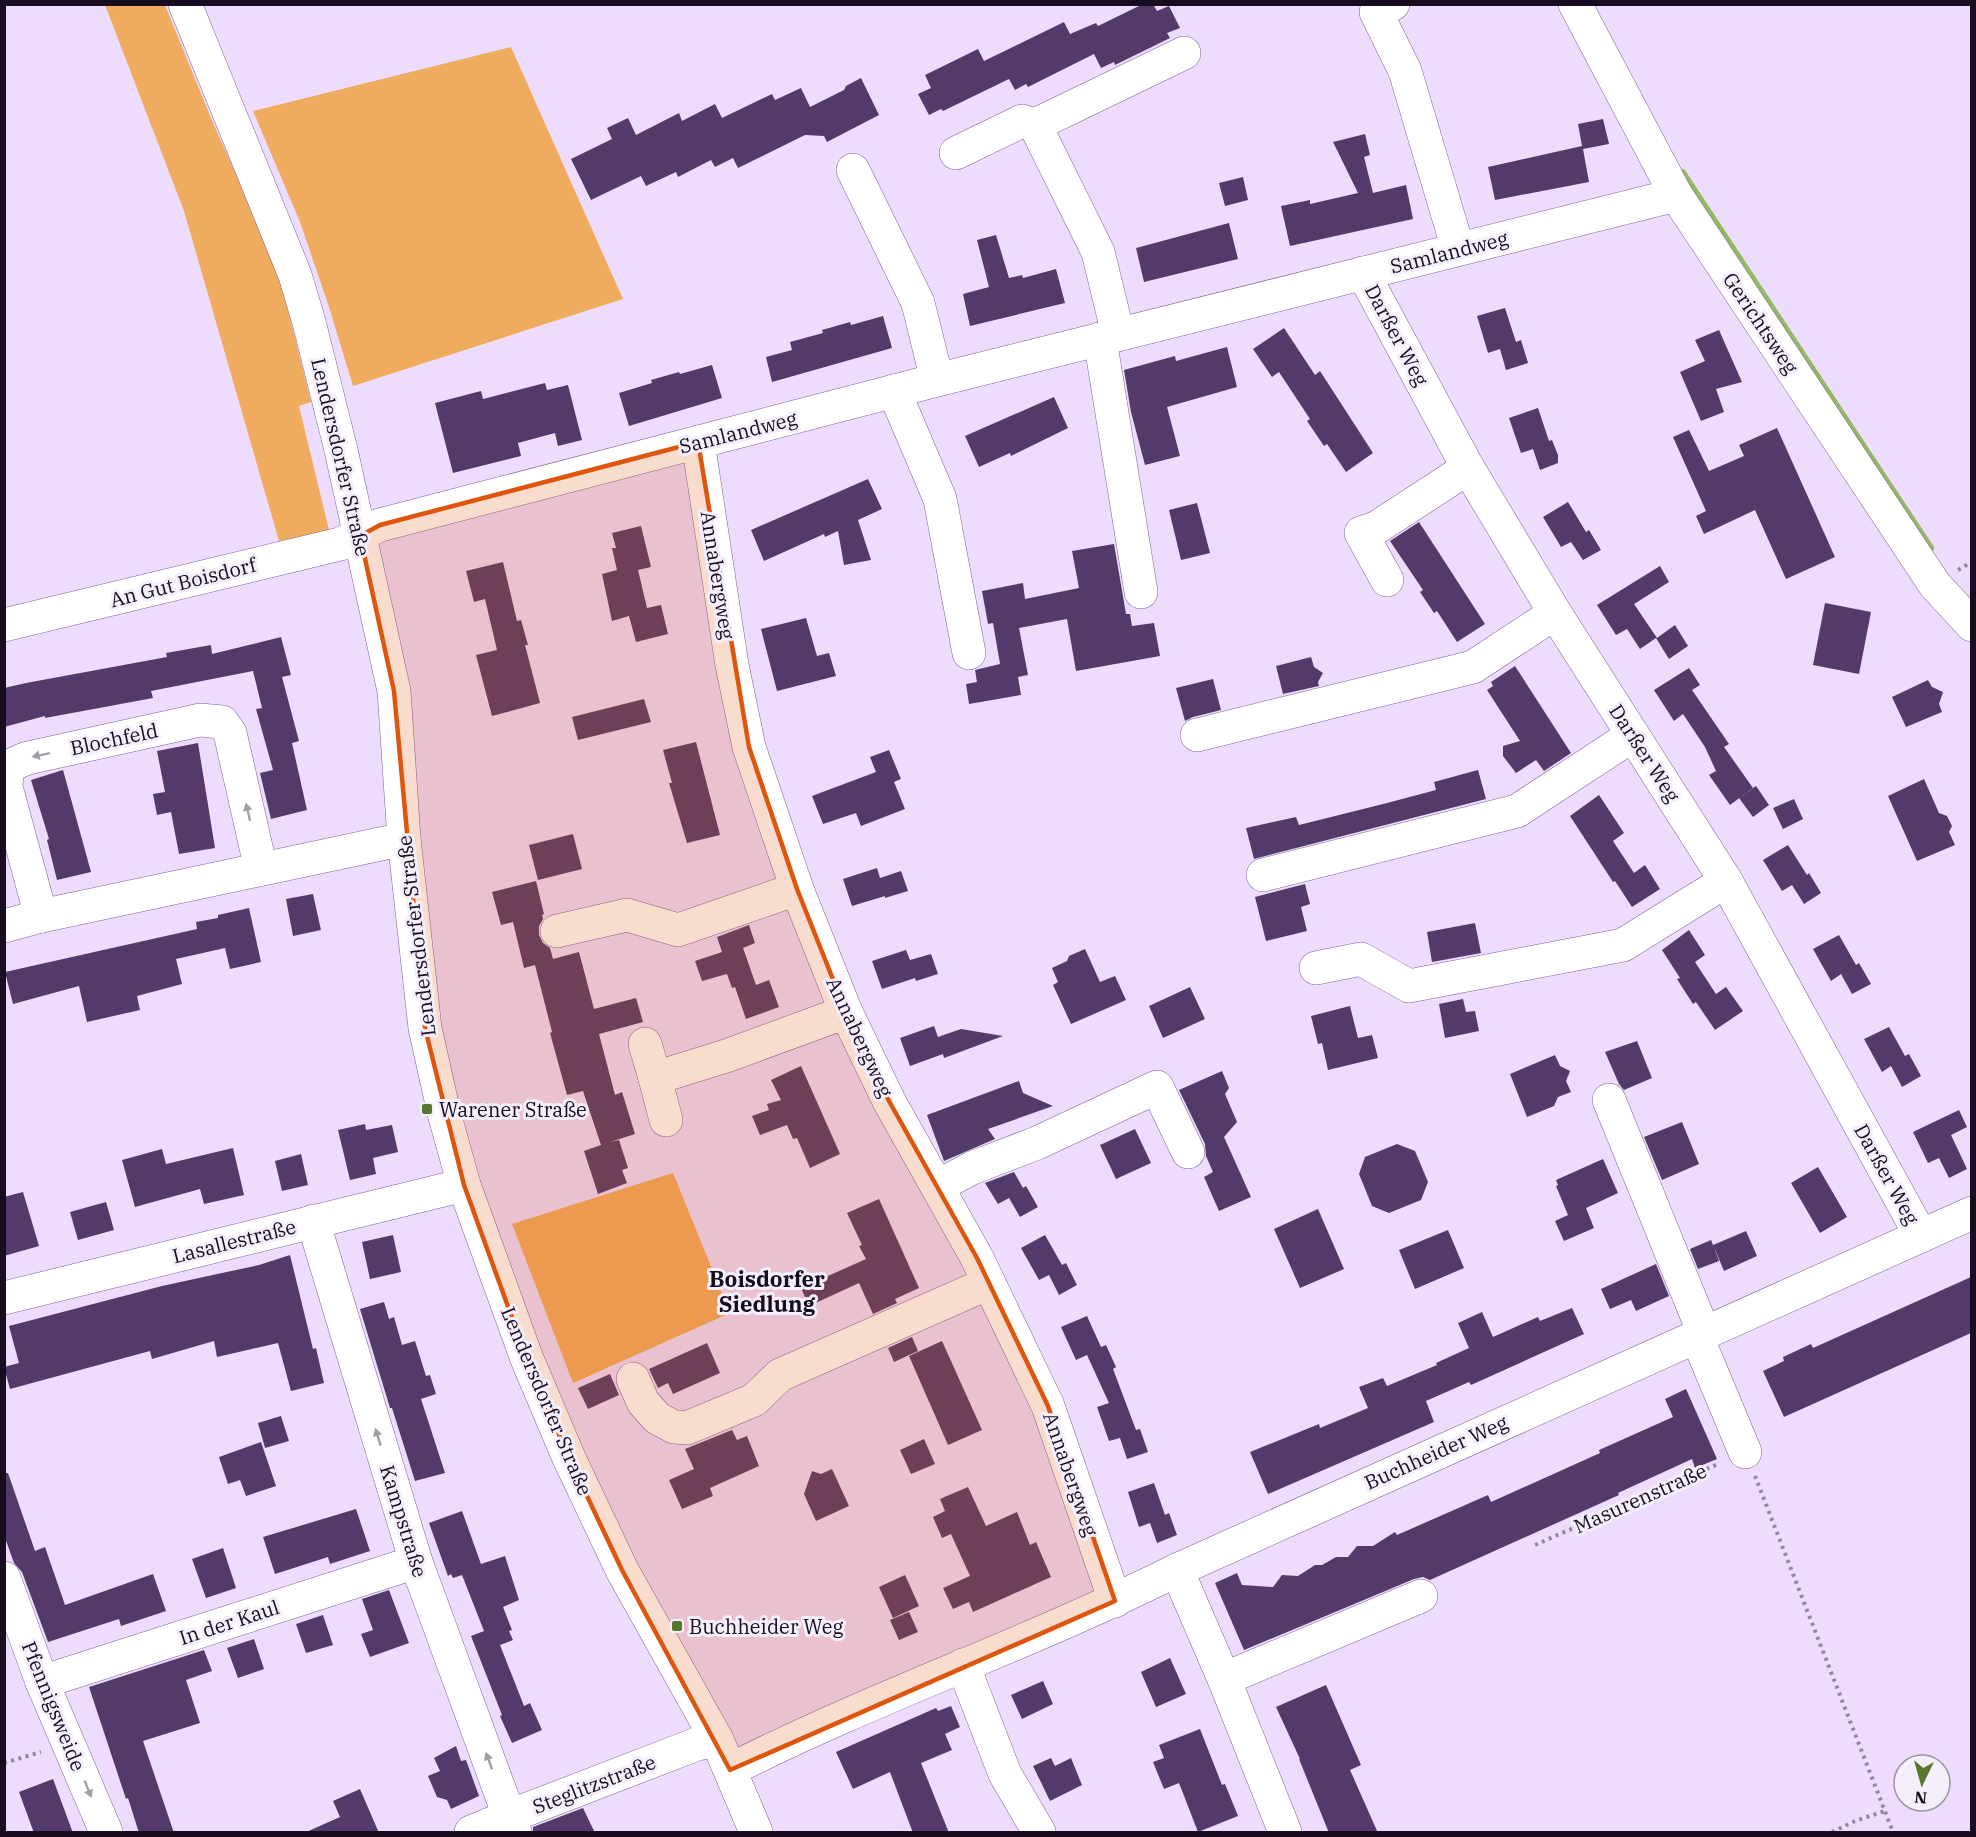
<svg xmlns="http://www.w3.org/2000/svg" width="1976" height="1837" font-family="'IBM Plex Serif',serif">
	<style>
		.green { fill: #efac5f }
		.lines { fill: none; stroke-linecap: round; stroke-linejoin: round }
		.stream { stroke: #94ba61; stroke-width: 8 }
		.building { fill: #543a6a }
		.minor-casing { stroke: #7d6194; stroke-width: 34 }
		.path { stroke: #9485a2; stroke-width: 4; stroke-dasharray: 3 4.5; stroke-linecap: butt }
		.minor { stroke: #fff; stroke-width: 33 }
		.oneway { fill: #a29ea6 }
		.marked { fill: #de550d; fill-opacity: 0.2; stroke: #de550d; stroke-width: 4.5; stroke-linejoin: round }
		.poi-dot { fill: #58762c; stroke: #f5effb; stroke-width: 2 }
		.labels { text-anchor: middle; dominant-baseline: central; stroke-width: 6; stroke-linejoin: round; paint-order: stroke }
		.street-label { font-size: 20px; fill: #170c20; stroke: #f5effb }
		.poi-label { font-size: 20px; fill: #170c20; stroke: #f5effb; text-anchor: start }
		.quarter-label { font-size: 22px; font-weight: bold; fill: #170c20; stroke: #f5effb }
	</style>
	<rect width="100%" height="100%" fill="#eedcff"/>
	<g class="green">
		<polygon points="105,5 165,5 213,123 277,265 311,402 299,406 329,530 279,541 184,211"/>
		<polygon points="511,47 623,299 353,386 329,307 300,222 253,111"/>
		<polygon points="673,1173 730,1313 573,1383 512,1224"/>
	</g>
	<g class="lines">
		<polyline class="stream" points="1682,173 1930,548"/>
	</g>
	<g class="building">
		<polygon points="1143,4 1153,4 1157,11 1169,6 1180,28 1167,33 1170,38 1115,65 1114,62 1101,68 1094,54 1028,87 1026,84 1015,90 1009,79 943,111 941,109 929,115 918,94 931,88 925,75 978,49 984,61 1064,22 1070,34 1096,23 1098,26"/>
		<polygon points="861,78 879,115 827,142 824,136 805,135 738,168 733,158 715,167 711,160 678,177 676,172 646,186 641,176 591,200 571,159 612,139 607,128 628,118 636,135 679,113 682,121 715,104 722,118 772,94 775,100 801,88 810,107 844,90 846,86"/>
		<polygon points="1603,119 1609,144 1583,149 1589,182 1495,200 1488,167 1582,146 1578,124"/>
		<polygon points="1365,134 1370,155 1364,157 1373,193 1406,185 1413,219 1290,246 1281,206 1310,200 1310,204 1358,193 1333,142"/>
		<polygon points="1243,177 1248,200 1225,206 1219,183"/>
		<polygon points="1229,223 1238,259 1144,282 1136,248"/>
		<polygon points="996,235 1009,278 1022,275 1023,278 1056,269 1065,303 970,326 963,294 989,287 977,240"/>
		<polygon points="1505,308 1516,342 1521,340 1528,363 1506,370 1500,349 1488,353 1477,316"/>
		<polygon points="883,316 892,348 772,382 766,357 792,350 790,342 823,333 822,330 850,322 851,325"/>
		<polygon points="1284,328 1315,375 1320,371 1373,453 1346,472 1327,444 1324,446 1307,421 1310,419 1279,372 1272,377 1253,349"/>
		<polygon points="1719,330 1742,382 1716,389 1724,412 1701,421 1680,372 1705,361 1695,340"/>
		<polygon points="1227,347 1237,387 1167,407 1180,456 1145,465 1131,412 1124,370 1175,356 1176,361"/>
		<polygon points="712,365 722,398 629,426 619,393 652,383 651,380 679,372 680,374"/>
		<polygon points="545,383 547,390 568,385 582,440 558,446 555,433 518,443 521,456 453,473 435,403 481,391 483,399"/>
		<polygon points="1054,397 1068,428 1011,456 1010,453 979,467 965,436"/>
		<polygon points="1538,408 1549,441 1552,440 1558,455 1558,463 1540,470 1533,449 1521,453 1509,418"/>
		<polygon points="1777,428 1835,557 1786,579 1755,510 1704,534 1696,516 1706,511 1673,437 1689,430 1709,471 1744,456 1739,445"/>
		<polygon points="868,479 882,509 858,520 871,560 844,565 838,531 825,537 824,534 764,561 751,530"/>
		<polygon points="1568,502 1586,532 1589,530 1601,550 1583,560 1571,542 1561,547 1543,517"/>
		<polygon points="1197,503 1210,553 1181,560 1169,510"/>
		<polygon points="1419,522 1485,624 1457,642 1437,611 1434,613 1420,592 1423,590 1390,541"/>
		<polygon points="641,526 651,567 638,570 647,608 661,605 668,634 636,642 629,616 612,621 602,574 617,570 612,548 616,548 612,533"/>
		<polygon points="1114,544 1126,614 1130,614 1132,626 1154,623 1160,656 1076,671 1067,619 1019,628 1028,675 1018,677 1021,695 969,704 966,684 977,682 975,670 1000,664 993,623 988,624 982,591 1023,583 1025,599 1079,588 1072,551"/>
		<polygon points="503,562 517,621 521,620 528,645 525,645 540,703 492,716 476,655 497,650 485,599 474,602 466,571"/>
		<polygon points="1660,566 1669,582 1634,604 1657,638 1675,625 1688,646 1669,659 1656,638 1640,649 1627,629 1616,635 1597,605"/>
		<polygon points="1825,603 1871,612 1859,674 1813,665"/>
		<polygon points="806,618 817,656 829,653 836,676 777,691 761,629"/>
		<polygon points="281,637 291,675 282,677 299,741 292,743 307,810 271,819 260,773 273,770 256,709 262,708 253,671 151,691 153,698 45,718 45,716 4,727 4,688 26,683 167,657 166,653 211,645 212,654"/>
		<polygon points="1311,657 1314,667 1323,673 1318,682 1319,686 1283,694 1276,666"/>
		<polygon points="1515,666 1571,753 1544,771 1536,760 1516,773 1503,756 1503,746 1520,741 1487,690 1493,686 1491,682"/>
		<polygon points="1689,668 1700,685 1692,690 1729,744 1724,747 1753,788 1730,805 1709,775 1716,771 1705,747 1683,714 1674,721 1654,690"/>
		<polygon points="1213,679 1221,710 1193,717 1185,721 1176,688"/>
		<polygon points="1928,680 1932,687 1943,692 1939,704 1942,712 1906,727 1892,697"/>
		<polygon points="644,699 651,722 578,740 572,717"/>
		<polygon points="696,742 720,835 687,843 669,783 672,783 663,750"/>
		<polygon points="198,743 215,848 179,854 171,812 157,815 153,794 165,792 157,751"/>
		<polygon points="889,750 901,779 894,782 905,809 861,826 856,813 823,824 812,796 876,772 870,757"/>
		<polygon points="63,770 91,872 57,880 47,840 49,839 31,780"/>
		<polygon points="1478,770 1486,799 1254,859 1246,828 1296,817 1299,825 1387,803 1436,790 1434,782"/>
		<polygon points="1924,779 1939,813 1947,816 1952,826 1949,832 1955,845 1917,861 1888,796"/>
		<polygon points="1756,786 1769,805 1753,817 1739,798"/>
		<polygon points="1599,795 1624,833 1613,841 1634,873 1645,865 1660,889 1632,907 1615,881 1613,882 1570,816"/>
		<polygon points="1794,799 1803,819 1783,829 1773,808"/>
		<polygon points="573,834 582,869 538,880 529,845"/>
		<polygon points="1788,845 1807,875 1809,873 1821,893 1804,904 1792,885 1782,891 1763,860"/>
		<polygon points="877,868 880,878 901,871 908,891 885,898 885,896 852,906 843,879"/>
		<polygon points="536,881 544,914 542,915 543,919 539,926 539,935 543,943 550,948 553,959 579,952 594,1009 636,998 643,1022 599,1034 615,1095 622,1092 635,1134 610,1142 619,1140 628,1168 622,1170 627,1183 598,1194 584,1151 601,1145 583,1091 567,1095 550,1033 552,1032 535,965 524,968 513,922 501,925 492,892"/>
		<polygon points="1305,884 1310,904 1301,907 1307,931 1266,941 1255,897"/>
		<polygon points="313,894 321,930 293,936 286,899"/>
		<polygon points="249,908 261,962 230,969 225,948 176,959 182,984 137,996 140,1010 87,1022 79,986 13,1004 5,972 197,929 196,922 218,918 218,915"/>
		<polygon points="1475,923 1481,953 1432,962 1427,932"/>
		<polygon points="749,925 755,943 743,948 756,985 769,980 779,1007 746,1019 735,987 732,988 727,974 702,981 695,961 722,952 717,937"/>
		<polygon points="1689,930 1705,955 1695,962 1716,994 1726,987 1743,1011 1715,1030 1696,1002 1693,1004 1677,979 1680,978 1662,950"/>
		<polygon points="1839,935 1856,965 1859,963 1871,984 1852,994 1841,974 1831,981 1813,949"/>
		<polygon points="1085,949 1100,982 1115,976 1126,1000 1071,1024 1053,985 1058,982 1052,968 1067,961 1069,956"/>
		<polygon points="906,950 910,960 931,954 938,974 916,981 915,978 882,989 872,961"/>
		<polygon points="1190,987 1205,1019 1163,1038 1149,1006"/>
		<polygon points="1463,999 1466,1012 1475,1011 1479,1031 1445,1038 1439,1004"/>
		<polygon points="1350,1006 1358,1038 1372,1035 1378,1058 1328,1070 1322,1043 1318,1044 1311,1016"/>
		<polygon points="934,1026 938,1037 961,1029 1003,1036 944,1058 943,1054 910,1066 900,1038"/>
		<polygon points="1889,1027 1905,1056 1909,1054 1921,1076 1902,1087 1891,1066 1882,1072 1864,1039"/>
		<polygon points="1637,1041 1652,1078 1624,1090 1619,1084 1605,1052"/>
		<polygon points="1555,1055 1560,1066 1570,1071 1566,1081 1571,1092 1558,1097 1554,1106 1527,1117 1510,1074"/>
		<polygon points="801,1066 840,1154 810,1168 797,1138 793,1139 787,1125 760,1135 752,1116 769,1110 767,1104 781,1100 771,1080"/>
		<polygon points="1222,1071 1229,1088 1225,1094 1237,1122 1224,1137 1251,1197 1219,1211 1204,1177 1213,1172 1206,1156 1205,1144 1179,1090"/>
		<polygon points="1019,1081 1023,1093 1053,1106 988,1129 995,1139 944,1161 927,1115"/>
		<polygon points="1959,1110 1967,1127 1951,1135 1967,1169 1949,1178 1939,1158 1928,1163 1913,1132"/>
		<polygon points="1682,1122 1699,1164 1662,1180 1644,1137"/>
		<polygon points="365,1124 366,1130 392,1125 398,1152 373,1158 376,1174 350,1180 338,1130"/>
		<polygon points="1135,1129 1151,1163 1116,1179 1100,1145"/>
		<polygon points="1397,1144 1415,1151 1428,1182 1421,1200 1389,1213 1372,1206 1359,1174 1365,1157"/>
		<polygon points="233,1148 244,1195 204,1204 200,1189 135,1207 122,1160 162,1149 166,1164"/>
		<polygon points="301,1154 308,1185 282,1191 275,1161"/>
		<polygon points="1603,1159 1618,1193 1586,1208 1594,1228 1564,1241 1555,1221 1568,1215 1556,1186 1558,1185 1556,1180"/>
		<polygon points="1818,1167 1847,1217 1820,1233 1791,1183"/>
		<polygon points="1014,1172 1023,1188 1026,1186 1038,1207 1020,1217 1009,1198 998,1204 985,1183"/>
		<polygon points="23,1192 39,1246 4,1256 4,1197"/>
		<polygon points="879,1199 919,1288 895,1299 897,1303 873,1314 859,1283 809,1306 801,1288 866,1259 859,1246 862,1245 847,1213"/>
		<polygon points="106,1202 114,1230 78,1240 70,1212"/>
		<polygon points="1318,1209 1344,1269 1300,1288 1274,1229"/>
		<polygon points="1448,1230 1464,1268 1415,1289 1399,1250"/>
		<polygon points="1746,1231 1757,1256 1724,1271 1714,1247 1719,1261 1698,1269 1690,1249 1711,1240 1713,1245"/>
		<polygon points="393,1235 401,1272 370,1279 362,1242"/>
		<polygon points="1045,1235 1062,1265 1066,1263 1077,1285 1059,1295 1049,1275 1039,1280 1021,1248"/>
		<polygon points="290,1255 313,1349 316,1348 324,1383 291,1391 278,1343 217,1357 214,1341 152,1359 150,1351 10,1389 4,1367 19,1363 9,1326 162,1286 259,1265"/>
		<polygon points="1656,1264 1669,1296 1636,1311 1631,1300 1610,1309 1601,1289"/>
		<polygon points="1971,1277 1971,1333 1784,1417 1763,1371 1784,1361 1783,1357 1811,1344 1813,1348"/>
		<polygon points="384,1302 389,1319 394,1317 402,1345 415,1341 426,1376 430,1375 436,1394 421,1399 445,1473 415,1481 392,1408 390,1408 360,1309"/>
		<polygon points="1572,1308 1584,1334 1471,1385 1469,1382 1426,1401 1434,1422 1268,1494 1250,1452 1319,1424 1320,1428 1368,1408 1359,1387 1383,1378 1387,1386 1437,1365 1436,1363 1469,1348 1458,1323 1482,1312 1493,1337 1538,1317 1540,1321"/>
		<polygon points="1087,1316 1101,1347 1106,1345 1116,1367 1113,1369 1136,1430 1140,1429 1148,1452 1127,1459 1120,1438 1109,1441 1097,1407 1109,1403 1087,1355 1076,1360 1061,1327"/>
		<polygon points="912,1337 918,1351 894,1362 888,1348"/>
		<polygon points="942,1341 982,1430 948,1445 909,1356"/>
		<polygon points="707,1343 720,1373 673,1394 668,1383 658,1388 649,1369"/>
		<polygon points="610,1374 619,1395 588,1409 578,1388"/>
		<polygon points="1686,1389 1717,1459 1695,1468 1692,1459 1618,1493 1619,1495 1430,1580 1423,1577 1414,1579 1244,1650 1215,1583 1237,1573 1242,1585 1273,1587 1282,1575 1298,1576 1315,1565 1322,1565 1336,1557 1348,1557 1357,1546 1373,1546 1395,1532 1397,1535 1488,1495 1491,1502 1600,1453 1599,1450 1673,1417 1665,1399"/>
		<polygon points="281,1416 289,1441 265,1448 258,1423"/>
		<polygon points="732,1430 737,1440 747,1436 759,1466 710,1488 713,1496 682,1509 669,1480 694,1469 685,1449"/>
		<polygon points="924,1439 935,1464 911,1474 900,1450"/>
		<polygon points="261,1442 276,1486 246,1496 240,1480 228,1484 219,1457"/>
		<polygon points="832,1469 849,1506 816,1521 804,1494 812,1471 821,1474"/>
		<polygon points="4,1473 8,1473 35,1551 45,1547 65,1605 153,1574 166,1611 121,1626 119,1619 48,1642 22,1572 14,1563 4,1535"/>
		<polygon points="1154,1483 1165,1515 1169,1513 1177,1535 1157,1543 1150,1523 1139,1527 1128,1492"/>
		<polygon points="968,1487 986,1526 1017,1512 1030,1545 1036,1542 1051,1577 973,1612 969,1602 953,1609 943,1588 970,1576 951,1534 942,1538 933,1517 945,1511 940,1499"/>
		<polygon points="356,1509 370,1551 330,1564 328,1557 275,1574 263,1537"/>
		<polygon points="462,1511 481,1564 505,1556 519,1600 503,1607 512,1630 509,1631 513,1640 500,1645 524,1706 530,1703 542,1730 512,1743 500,1716 502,1715 471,1636 484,1631 462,1575 453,1578 451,1574 448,1576 429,1523"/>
		<polygon points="223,1548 236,1588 206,1598 192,1559"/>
		<polygon points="905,1575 919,1606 893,1618 879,1587"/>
		<polygon points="389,1590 409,1643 370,1657 361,1634 373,1630 362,1599"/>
		<polygon points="909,1612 918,1632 899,1640 890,1620"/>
		<polygon points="323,1615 333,1645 306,1653 296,1624"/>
		<polygon points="254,1639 264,1669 238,1678 227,1648"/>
		<polygon points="204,1650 212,1671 186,1680 200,1723 143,1741 174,1833 139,1833 128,1798 126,1799 89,1687"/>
		<polygon points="1170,1658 1186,1694 1156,1707 1141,1672"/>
		<polygon points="1043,1681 1053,1704 1022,1719 1011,1695"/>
		<polygon points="1326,1685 1361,1765 1350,1770 1378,1833 1329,1833 1299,1759 1300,1759 1276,1707"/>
		<polygon points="951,1706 960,1727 945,1734 952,1750 921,1763 949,1833 913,1833 890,1772 853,1789 836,1752 936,1708 938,1711"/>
		<polygon points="1200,1729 1222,1785 1225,1784 1238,1816 1198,1832 1179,1783 1164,1789 1153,1762 1164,1758 1159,1745"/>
		<polygon points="456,1746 461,1761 466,1760 479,1796 451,1809 447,1800 437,1797 428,1776 440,1771 434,1758"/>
		<polygon points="1051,1758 1055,1766 1071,1758 1082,1785 1050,1801 1033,1766"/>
		<polygon points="53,1779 73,1833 34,1833 19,1792"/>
		<polygon points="360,1789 379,1833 304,1833 340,1817 333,1801"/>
		<polygon points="583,1808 595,1833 533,1833 533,1827"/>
	</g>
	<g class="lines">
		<defs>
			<g id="minor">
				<polyline points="185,4 295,275 309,322 341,450 394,691 404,839 425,1028 444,1113 464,1185 527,1359 569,1458 622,1570 717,1740 756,1832"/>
				<polyline points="1393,4 1376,12 1405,71 1458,249"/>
				<polyline points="1575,4 1676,195 1935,585 1972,625"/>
				<polyline points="956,153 1022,121 1035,125"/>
				<polyline points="853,170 918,303 937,380"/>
				<polyline points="1363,273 1468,468 1555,613 1726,881 1921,1236"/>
				<polyline points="1118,334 1098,252 1035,125 1184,53"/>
				<polyline points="1100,339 1141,592"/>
				<polyline points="894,391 940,499 969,653"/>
				<polyline points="698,442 732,665 749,747 797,889 846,1012 889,1101 977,1258 1048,1406 1115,1601"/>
				<polyline points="1387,580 1361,533 1376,528 1468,468"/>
				<polyline points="4,625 340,544 380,525 937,380 1676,195"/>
				<polyline points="1197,735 1473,667 1555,613"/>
				<polyline points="1263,875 1517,811 1633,735"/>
				<path d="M41,916L6,787C7,766 9,765 28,758L200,720L222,722L230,733L261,869"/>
				<polyline points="4,926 41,916 404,839"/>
				<polyline points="557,931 627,915 678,930 797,889"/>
				<polyline points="1316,968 1361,959 1409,986 1623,945 1726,881"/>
				<polyline points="645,1044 655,1078"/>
				<polyline points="1609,1100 1704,1333"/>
				<polyline points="666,1120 655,1078 726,1056 846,1012"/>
				<polyline points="938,1186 972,1168 1037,1143 1157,1087 1188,1152"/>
				<polyline points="313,1221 416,1562 515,1832"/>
				<polyline points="4,1298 464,1185"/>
				<polyline points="1697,1337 1745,1452"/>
				<polyline points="633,1379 643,1402 657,1418 674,1427 687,1428 754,1400 780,1375 989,1283"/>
				<polyline points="1177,1570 1224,1679 1285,1832"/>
				<polyline points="4,1578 42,1682 106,1832"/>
				<polyline points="963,1665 1005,1774 1039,1832"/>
				<polyline points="1224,1679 1421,1596"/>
				<polyline points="42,1682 416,1562"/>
				<path d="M730,1770C876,1696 1031,1643 1177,1570L1972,1213"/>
				<polyline points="471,1832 510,1816 697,1744 717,1740"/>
			</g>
		</defs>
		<use href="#minor" class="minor-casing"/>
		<g class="path">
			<polyline points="1958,570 1972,562"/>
			<polyline points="1755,1476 1893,1832"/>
			<polyline points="1535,1545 1718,1464"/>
			<polyline points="4,1763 41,1752"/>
			<polyline points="1832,1832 1855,1821 1885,1811"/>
		</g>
		<use href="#minor" class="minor"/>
	</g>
	<defs><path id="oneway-solid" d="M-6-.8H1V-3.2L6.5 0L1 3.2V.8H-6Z" transform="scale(1.5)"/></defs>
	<g class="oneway">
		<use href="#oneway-solid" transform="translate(41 755) rotate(168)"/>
		<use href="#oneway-solid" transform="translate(248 812) rotate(-103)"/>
		<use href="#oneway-solid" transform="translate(378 1437) rotate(-107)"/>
		<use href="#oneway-solid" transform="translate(489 1761) rotate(-110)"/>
		<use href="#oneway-solid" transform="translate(88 1789) rotate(68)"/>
	</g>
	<path class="marked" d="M698,442L749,747L797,889L846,1012L889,1101L977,1258L1048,1406L1115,1601L730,1770L622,1570L569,1458L527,1359L464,1185L425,1028L394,691L360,536L380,525Z"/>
	<g class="poi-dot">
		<rect x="421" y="1103" width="12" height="12" rx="3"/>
		<rect x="671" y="1620" width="12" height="12" rx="3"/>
	</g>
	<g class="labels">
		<g class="street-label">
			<text transform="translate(1449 252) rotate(-14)">Samlandweg</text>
			<text transform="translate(1761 323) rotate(56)">Gerichtsweg</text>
			<text transform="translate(1397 335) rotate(62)">Darßer Weg</text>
			<text transform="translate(738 432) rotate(-14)">Samlandweg</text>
			<text transform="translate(341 457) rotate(77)">Lendersdorfer Straße</text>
			<text transform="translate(718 575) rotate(81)">Annabergweg</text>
			<text transform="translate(183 582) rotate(-14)">An Gut Boisdorf</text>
			<text transform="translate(114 739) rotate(-12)">Blochfeld</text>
			<text transform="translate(1645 753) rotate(57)">Darßer Weg</text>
			<text transform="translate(416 936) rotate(-97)">Lendersdorfer Straße</text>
			<text transform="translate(860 1037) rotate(65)">Annabergweg</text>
			<text transform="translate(1887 1174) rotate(61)">Darßer Weg</text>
			<text transform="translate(234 1241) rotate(-14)">Lasallestraße</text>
			<text transform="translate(547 1401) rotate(67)">Lendersdorfer Straße</text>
			<text transform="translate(1436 1452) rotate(-24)">Buchheider Weg</text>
			<text transform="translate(1071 1474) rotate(71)">Annabergweg</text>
			<text transform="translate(1640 1498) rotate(-24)">Masurenstraße</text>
			<text transform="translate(404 1521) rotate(73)">Kampstraße</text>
			<text transform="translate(229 1622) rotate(-18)">In der Kaul</text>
			<text transform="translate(54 1706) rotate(68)">Pfennigsweide</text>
			<text transform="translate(594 1784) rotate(-21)">Steglitzstraße</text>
		</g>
		<g class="poi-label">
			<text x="439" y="1109">Warener Straße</text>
			<text x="689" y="1626">Buchheider Weg</text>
		</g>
		<g class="quarter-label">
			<text x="767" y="1278">Boisdorfer<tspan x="767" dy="25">Siedlung</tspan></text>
		</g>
	</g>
	<rect width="1976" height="1837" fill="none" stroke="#170c20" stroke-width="12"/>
	<g transform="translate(1922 1783) rotate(185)"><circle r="28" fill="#f5effb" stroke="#9c94a3" stroke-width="1.5"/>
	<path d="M0-4.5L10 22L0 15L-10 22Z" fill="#58762c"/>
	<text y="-9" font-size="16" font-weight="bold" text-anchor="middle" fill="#170c20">N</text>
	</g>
</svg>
